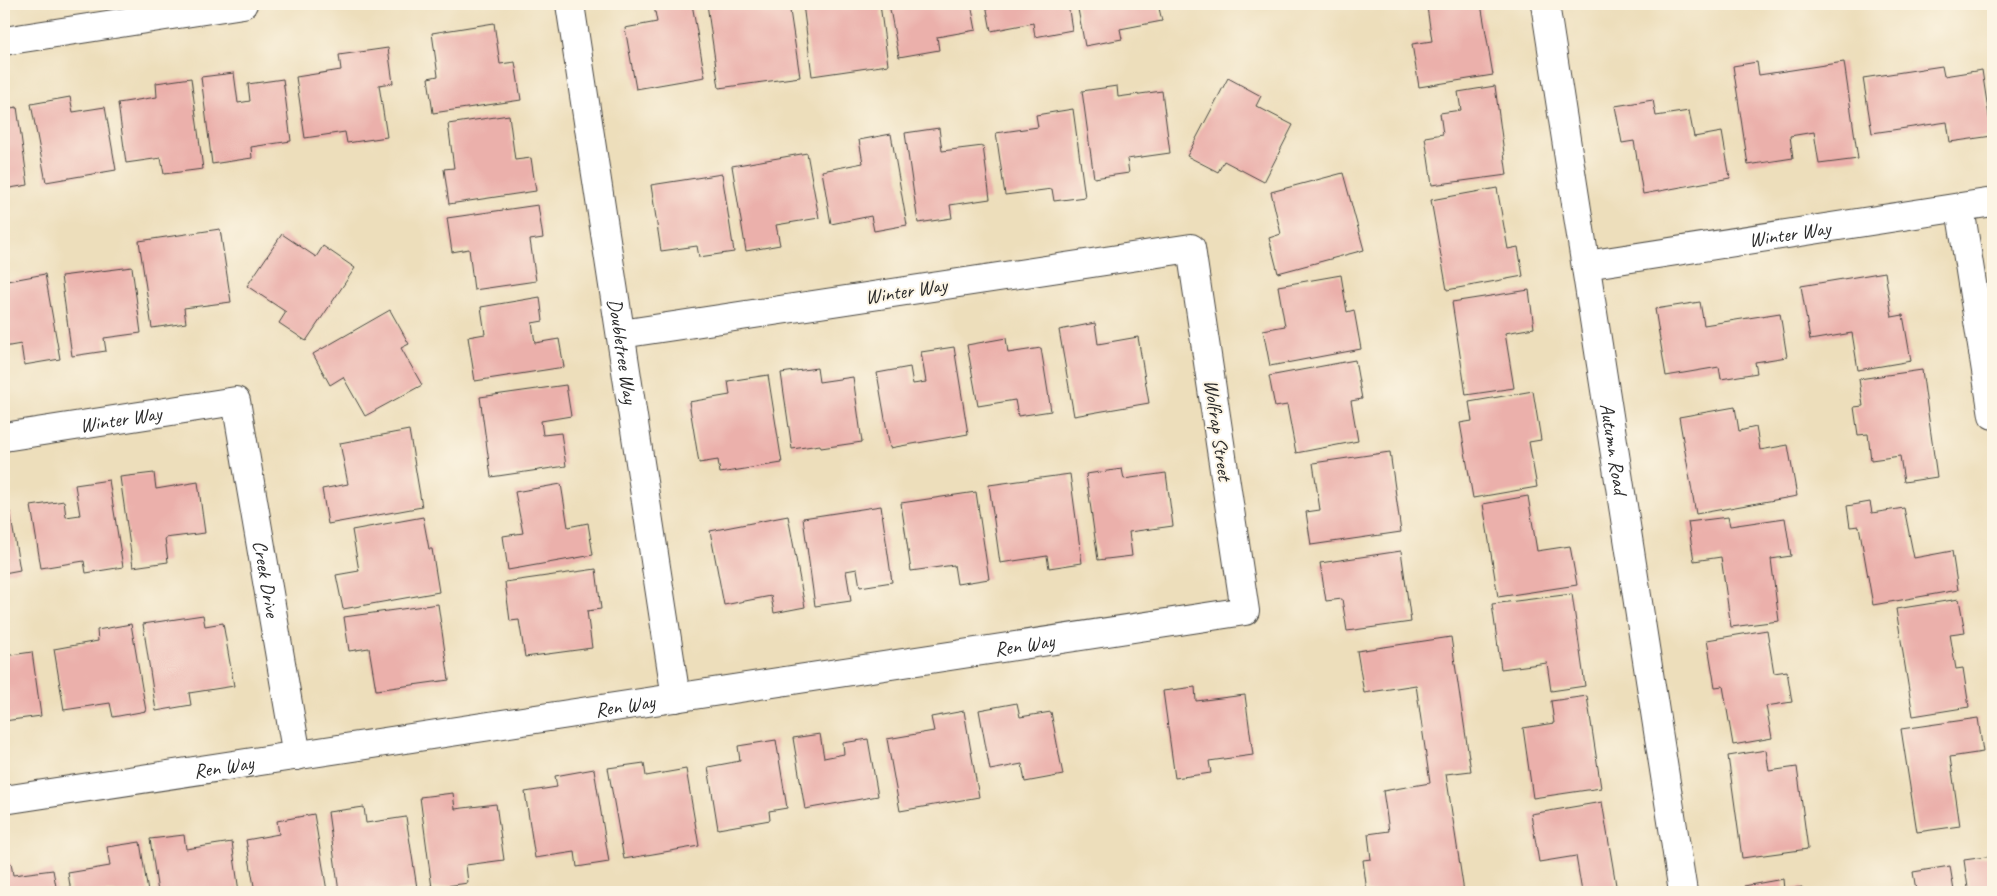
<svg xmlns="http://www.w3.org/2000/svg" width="1997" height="896" font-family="Caveat,sans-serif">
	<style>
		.building { fill: #ebb0ab }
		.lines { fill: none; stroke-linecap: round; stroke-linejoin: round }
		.minor-casing { stroke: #484641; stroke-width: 30 }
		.minor { stroke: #fff; stroke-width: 28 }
		.labels { text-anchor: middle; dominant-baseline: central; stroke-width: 4; stroke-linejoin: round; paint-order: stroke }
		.street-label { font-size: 20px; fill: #2b2b2b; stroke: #fcf5e5 }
	</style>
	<rect width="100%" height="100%" fill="#fcf5e5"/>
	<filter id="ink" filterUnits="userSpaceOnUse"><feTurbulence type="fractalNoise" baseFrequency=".02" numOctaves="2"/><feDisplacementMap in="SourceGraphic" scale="10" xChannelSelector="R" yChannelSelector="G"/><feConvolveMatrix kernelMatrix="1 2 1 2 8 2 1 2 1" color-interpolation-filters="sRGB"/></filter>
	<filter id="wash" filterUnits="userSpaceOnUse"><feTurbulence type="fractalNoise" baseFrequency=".0096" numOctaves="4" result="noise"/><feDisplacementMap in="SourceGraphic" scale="20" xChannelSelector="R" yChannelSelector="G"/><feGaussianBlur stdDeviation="1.12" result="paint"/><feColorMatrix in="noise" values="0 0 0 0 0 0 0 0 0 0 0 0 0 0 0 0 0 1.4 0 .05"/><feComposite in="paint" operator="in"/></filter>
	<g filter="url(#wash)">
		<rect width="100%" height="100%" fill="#eddebb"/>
		<g id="blocks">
			<g class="building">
				<polygon points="666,4 692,4 705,77 636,89 625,28 657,22 654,6"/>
				<polygon points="707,4 789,4 800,77 719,88"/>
				<polygon points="803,4 880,4 888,65 812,76"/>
				<polygon points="889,4 971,4 976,30 937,37 939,50 899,57"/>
				<polygon points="986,4 1068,4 1072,30 1035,37 1033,23 991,31"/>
				<polygon points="1077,4 1158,4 1162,21 1120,29 1122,39 1085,46"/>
				<polygon points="1441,4 1481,4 1493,75 1419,87 1412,44 1432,41 1427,7 1441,5"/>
				<polygon points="1800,4 1814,4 1814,5 1801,7"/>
				<polygon points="494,23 500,64 515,62 521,100 433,113 428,78 438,76 432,33"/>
				<polygon points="388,48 393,83 379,85 387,137 347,143 345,132 305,138 296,77 341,70 339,55"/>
				<polygon points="1993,58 1993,76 1992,76 1990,59"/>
				<polygon points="1757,62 1759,75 1844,62 1858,159 1819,164 1814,132 1790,136 1793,158 1748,165 1733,66"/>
				<polygon points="1942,66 1944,76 1982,70 1992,136 1950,142 1947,122 1872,133 1863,78"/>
				<polygon points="234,73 238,103 250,101 248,84 283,79 291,141 251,147 252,158 212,164 201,77"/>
				<polygon points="191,78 203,169 164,174 161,158 126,163 118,103 157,97 156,83"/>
				<polygon points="1228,78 1261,96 1256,106 1293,125 1264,182 1224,161 1218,172 1187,156"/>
				<polygon points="1117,86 1118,97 1162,91 1170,153 1127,159 1129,173 1094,178 1082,91"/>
				<polygon points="1495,86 1507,175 1432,185 1425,137 1443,134 1440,113 1461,110 1458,92"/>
				<polygon points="70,97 73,112 105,107 116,170 46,182 31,104"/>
				<polygon points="1653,100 1656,116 1689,111 1694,137 1722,132 1730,178 1643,194 1634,141 1622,143 1615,106"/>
				<polygon points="17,107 28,185 4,189 4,109"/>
				<polygon points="1073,109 1085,197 1054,201 1052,189 1005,195 996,133 1038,127 1036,115"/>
				<polygon points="509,115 515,160 531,158 536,191 449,204 444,169 454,168 448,124"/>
				<polygon points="939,128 942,151 983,146 990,199 950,205 952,218 918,223 905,133"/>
				<polygon points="891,134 907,225 874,231 871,216 831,224 822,171 863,163 859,140"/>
				<polygon points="807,153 819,218 776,225 780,245 746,251 732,166"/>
				<polygon points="1343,173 1364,250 1278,273 1269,238 1281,234 1271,192"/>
				<polygon points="722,174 734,252 699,257 697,246 661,251 651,185"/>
				<polygon points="1497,188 1508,249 1518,247 1523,276 1447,290 1431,200"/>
				<polygon points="538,205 543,238 530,240 536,281 474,290 469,249 452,252 447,218"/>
				<polygon points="220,229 231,302 184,308 186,323 152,328 139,241"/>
				<polygon points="282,234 316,257 323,246 355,268 306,341 279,323 286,312 247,286"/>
				<polygon points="132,267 141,333 104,338 106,351 72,356 61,276"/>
				<polygon points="1885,272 1892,317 1903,315 1911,361 1858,370 1852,333 1810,340 1801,286"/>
				<polygon points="45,274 60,359 24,365 21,344 4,347 4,285 8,284 7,281"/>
				<polygon points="1341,275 1347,312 1354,310 1361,349 1270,366 1263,330 1285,326 1278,286"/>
				<polygon points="1529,290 1534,328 1505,333 1514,388 1466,395 1452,302"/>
				<polygon points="540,297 543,321 532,323 535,343 559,339 564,367 475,381 468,337 485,334 481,307"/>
				<polygon points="1700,302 1704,325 1780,313 1787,357 1755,362 1757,373 1721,379 1719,367 1666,376 1655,309"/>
				<polygon points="390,310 409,344 401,348 422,385 365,416 343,377 330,385 313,354"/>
				<polygon points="1095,323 1098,344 1138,337 1149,403 1074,416 1059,330"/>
				<polygon points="1006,338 1008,353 1041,348 1051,411 1018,416 1015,400 978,406 967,345"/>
				<polygon points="954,347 968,434 890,448 877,373 910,367 913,384 926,382 921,352"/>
				<polygon points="1355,360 1362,399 1351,401 1358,441 1296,453 1287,405 1275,407 1269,376"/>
				<polygon points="817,368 819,382 853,377 862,442 821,448 820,445 792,449 781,373"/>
				<polygon points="1922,370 1937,477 1904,482 1900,456 1871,460 1868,434 1858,435 1854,407 1863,406 1859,379"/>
				<polygon points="768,375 782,463 720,473 718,460 699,463 689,402 730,395 728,381"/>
				<polygon points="566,385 571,416 541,421 543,435 561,433 566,466 491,477 480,397"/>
				<polygon points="1533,391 1541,440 1529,442 1537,487 1473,498 1460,423 1472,421 1469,402"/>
				<polygon points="1735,407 1739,431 1756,427 1760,450 1788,445 1797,496 1696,514 1679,417"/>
				<polygon points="409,430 422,507 328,524 322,489 348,484 340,443"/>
				<polygon points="1390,452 1401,532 1311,545 1306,512 1320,510 1313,463"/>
				<polygon points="1122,469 1124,479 1166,473 1173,526 1129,532 1132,556 1098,560 1086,474"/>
				<polygon points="154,473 156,489 198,482 205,533 165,538 168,562 133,567 120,477"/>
				<polygon points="1070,474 1082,563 1049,568 1047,556 1000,563 989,485"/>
				<polygon points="109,480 123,567 86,573 84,561 41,568 31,506 64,501 66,517 80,515 75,485"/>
				<polygon points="561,484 568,527 588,523 593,555 508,570 503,536 523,533 515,492"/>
				<polygon points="976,492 989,579 957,584 954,565 911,571 901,503"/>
				<polygon points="1528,496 1537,551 1570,546 1577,585 1498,597 1483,504"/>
				<polygon points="1870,502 1872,513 1904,508 1914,558 1952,551 1958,590 1873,605 1859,526 1850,527 1847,506"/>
				<polygon points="881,506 892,582 860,587 857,569 846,571 851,601 815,606 803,518"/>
				<polygon points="10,512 20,570 4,573 4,513"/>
				<polygon points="788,516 805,607 774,613 771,596 724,605 710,531"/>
				<polygon points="423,517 429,549 432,549 439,592 343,609 336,575 359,571 352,530"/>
				<polygon points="1728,517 1730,526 1785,518 1791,556 1771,559 1779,621 1731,627 1721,557 1694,561 1688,522"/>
				<polygon points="1401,551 1411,622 1347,631 1342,599 1326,601 1320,563"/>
				<polygon points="596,569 601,609 587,611 592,648 525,657 519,620 510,621 505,582"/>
				<polygon points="1572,594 1585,686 1551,691 1547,663 1501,669 1492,604"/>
				<polygon points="1959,599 1965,632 1950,634 1956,669 1963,668 1969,707 1913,716 1896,609"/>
				<polygon points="438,604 449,680 376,690 369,648 349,651 344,617"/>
				<polygon points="203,615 205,626 223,623 234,686 189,693 191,705 156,711 143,624"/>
				<polygon points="131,624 146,711 113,717 110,703 64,710 54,649 98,641 97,630"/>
				<polygon points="1767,630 1774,673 1787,671 1792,702 1766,706 1772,738 1733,745 1723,686 1715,687 1707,640"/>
				<polygon points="1451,637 1471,771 1446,774 1464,892 1367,892 1363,860 1371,859 1368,834 1389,831 1383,791 1430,783 1416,685 1364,693 1357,651"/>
				<polygon points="32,652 41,716 4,721 4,656"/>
				<polygon points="1195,687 1196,701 1245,695 1253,755 1209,761 1211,773 1175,778 1163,691"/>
				<polygon points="1587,696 1601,788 1533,798 1523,728 1554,723 1551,701"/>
				<polygon points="1017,703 1020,717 1051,712 1063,775 1025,782 1022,764 990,770 979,710"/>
				<polygon points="964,711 979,797 900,811 887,739 934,731 931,717"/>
				<polygon points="1978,718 1983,752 1950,757 1960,826 1917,832 1901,729"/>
				<polygon points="820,734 824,758 844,754 843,743 868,739 878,796 805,809 793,738"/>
				<polygon points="776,740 787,808 769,811 770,820 718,829 708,767 740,761 738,746"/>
				<polygon points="1766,750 1769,771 1797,767 1808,849 1742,858 1728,756"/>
				<polygon points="644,763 646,776 686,769 699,846 624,859 608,768"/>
				<polygon points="594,769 609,862 577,867 575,852 535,858 525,792 557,787 555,776"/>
				<polygon points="453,793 455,809 496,804 504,860 466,865 468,883 432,888 420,797"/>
				<polygon points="1602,802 1617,891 1582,892 1576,856 1539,862 1531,814"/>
				<polygon points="364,807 366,823 406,817 417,888 390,892 339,892 328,812"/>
				<polygon points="314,814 327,891 255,892 246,840 279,834 277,821"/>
				<polygon points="184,835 186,849 232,842 239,892 158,892 150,839"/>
				<polygon points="140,842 148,892 71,892 68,873 110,866 107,847"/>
				<polygon points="1993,856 1993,892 1910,892 1916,890 1913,872 1950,866 1954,891 1968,888 1964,860"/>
				<polygon points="11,863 13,875 53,870 57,892 4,892 4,864"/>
				<polygon points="1783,879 1784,890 1802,887 1803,892 1746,892 1744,886"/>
			</g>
		</g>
	</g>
	<g filter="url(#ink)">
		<use href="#blocks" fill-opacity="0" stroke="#484641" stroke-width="1"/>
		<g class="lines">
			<defs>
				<g id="minor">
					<path id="s1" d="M570,4L676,698"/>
					<path id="s2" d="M1545,4L1683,892"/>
					<polyline points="4,41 243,4"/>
					<polyline points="1960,208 1993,415"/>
					<path id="s3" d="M1586,265L1993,202"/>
					<path id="s4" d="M4,437L236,401L297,756"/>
					<path id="s5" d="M4,800L1245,611L1191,248L621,334"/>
				</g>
			</defs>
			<use href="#minor" class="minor-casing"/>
			<use href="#minor" class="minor"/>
		</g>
	</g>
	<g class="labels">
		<g class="street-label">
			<text stroke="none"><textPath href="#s3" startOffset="206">Winter Way</textPath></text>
			<text transform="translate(906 291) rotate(-9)">Winter Way</text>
			<text stroke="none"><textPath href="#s1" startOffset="351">Doubletree Way</textPath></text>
			<text stroke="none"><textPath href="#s4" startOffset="118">Winter Way</textPath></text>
			<text transform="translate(1218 430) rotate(82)">Wolfrap Street</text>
			<text stroke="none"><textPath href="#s2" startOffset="450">Autumn Road</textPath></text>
			<text stroke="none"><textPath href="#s4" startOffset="415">Creek Drive</textPath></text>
			<text stroke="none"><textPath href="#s5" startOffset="1032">Ren Way</textPath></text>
			<text stroke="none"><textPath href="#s5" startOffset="628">Ren Way</textPath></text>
			<text stroke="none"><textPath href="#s5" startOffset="222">Ren Way</textPath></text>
		</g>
	</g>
	<rect width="1997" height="896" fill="none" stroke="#fcf5e5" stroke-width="20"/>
</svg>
